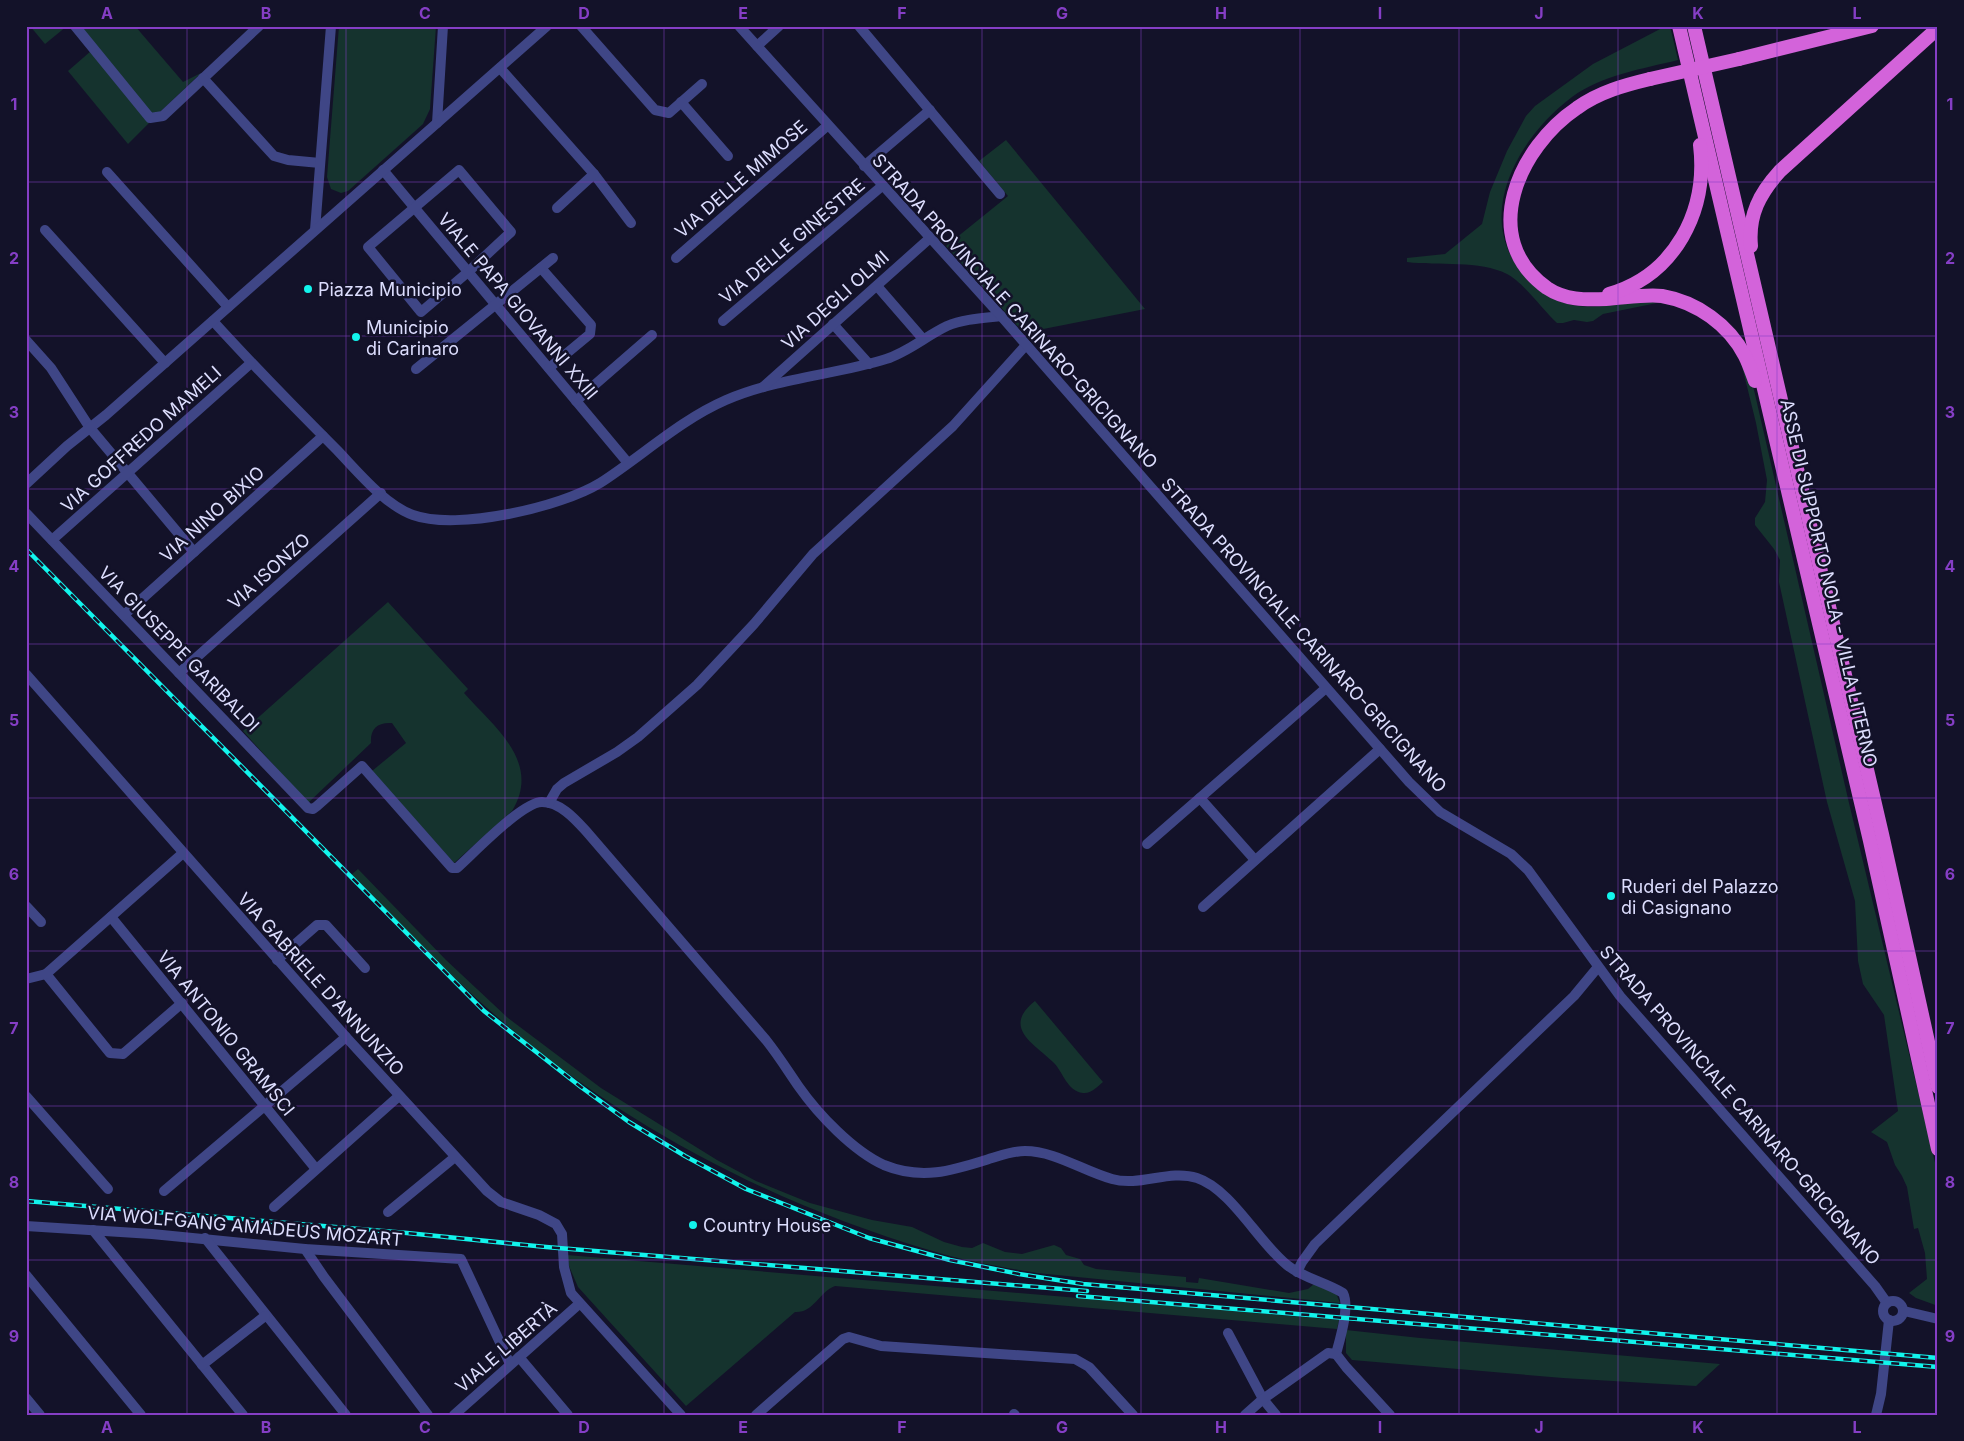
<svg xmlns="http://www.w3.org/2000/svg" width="1964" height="1441" font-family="Inter,sans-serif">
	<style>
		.green { fill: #15332e }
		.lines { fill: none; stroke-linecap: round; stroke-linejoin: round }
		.minor { stroke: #3f4686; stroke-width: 10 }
		.tertiary { stroke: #3f4686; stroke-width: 10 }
		.trunk { stroke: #d363da; stroke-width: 14 }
		.rail-casing { stroke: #12f4ec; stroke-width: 4.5 }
		.rail { stroke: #131229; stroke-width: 2.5; stroke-dasharray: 8; stroke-linecap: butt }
		.trunk-bridge { stroke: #d363da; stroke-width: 14 }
		.grid { fill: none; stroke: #853ec5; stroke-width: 1; stroke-opacity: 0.55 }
		.poi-dot { fill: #12f4ec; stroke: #131229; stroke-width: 2 }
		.labels { text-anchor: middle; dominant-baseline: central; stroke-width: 5; stroke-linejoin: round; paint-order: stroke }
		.street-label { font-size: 18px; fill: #dcddfd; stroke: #131229 }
		.poi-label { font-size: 18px; fill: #dcddfd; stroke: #131229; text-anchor: start }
		.neatline { fill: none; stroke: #853ec5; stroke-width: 2 }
		.grid-label { font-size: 16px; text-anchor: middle; font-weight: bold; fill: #853ec5 }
	</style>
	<rect width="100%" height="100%" fill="#131229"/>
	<g class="green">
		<polygon points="30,26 67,26 45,44"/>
		<polygon points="79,26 135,26 183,82 201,73 160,112 153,116"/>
		<polygon points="339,26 436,26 430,109 423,124 348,191 341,193 331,189 327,177"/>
		<path d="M1662,26H1670L1678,60C1642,69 1602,75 1572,97C1524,133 1478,205 1515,263C1526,281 1544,296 1564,303C1609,317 1657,285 1701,311C1729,327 1745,361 1754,390L1849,803L1938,1175V1306L1916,1298L1909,1293L1927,1279L1925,1253L1918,1228L1914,1229L1907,1187L1902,1176L1895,1165L1887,1142L1871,1132L1898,1111L1884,1015L1863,984L1858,961L1855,901L1827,802L1779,582L1780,560L1774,549L1755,525V518L1765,502L1767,480L1756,423L1740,358L1728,340L1713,323L1694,310L1675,304L1657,303L1603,314L1593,321L1587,322L1574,320L1563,323H1557C1543,310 1523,282 1507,274C1480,260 1438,266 1407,262V258L1445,254L1482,224L1490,192L1507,151L1526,116L1535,106L1593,64L1662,28Z"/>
		<polygon points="91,51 149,123 128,144 68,71"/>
		<polygon points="1006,140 1145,309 1028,332 1022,331 946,246 1008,196 979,161"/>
		<path d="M388,602L468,689L464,693C494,727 542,762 512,811L454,863L372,771L406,743L392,723C377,722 370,729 371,743L308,803L243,731Z"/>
		<path d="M358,869L446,960L508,1018L601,1088L717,1160L756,1181L810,1203L872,1220L912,1227L944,1242L962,1247L972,1248L983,1243L1005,1252L1022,1254L1054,1245L1061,1248L1066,1255L1080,1259L1084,1265L1096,1269L1186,1277V1282L1198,1283L1199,1278L1289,1293L1308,1289L1314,1284L1336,1293L1340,1303L1037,1273C1001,1267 964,1261 929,1250C776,1204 632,1131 509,1027C453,980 403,926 351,875Z"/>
		<path d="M1035,1001L1103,1082C1097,1087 1091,1094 1083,1093C1067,1091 1063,1072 1054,1063C1035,1044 1001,1028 1035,1001Z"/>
		<path d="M567,1255L1339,1320L1337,1329L835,1286C819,1292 814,1313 795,1312L686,1406L578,1287L569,1266Z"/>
		<polygon points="1346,1330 1420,1338 1720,1364 1696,1386 1563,1378 1352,1360 1346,1353"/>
	</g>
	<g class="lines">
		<g class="minor">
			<polyline points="75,26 150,118 163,116 259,26"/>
			<polyline points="581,26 655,110 669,113 702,84"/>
			<polyline points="859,26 1000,194"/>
			<polyline points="757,46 779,26"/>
			<polyline points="500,68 594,174 631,223"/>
			<polyline points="203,78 274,156 288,160 320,163"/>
			<polyline points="681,102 728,156"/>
			<polyline points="437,123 443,26"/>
			<polyline points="864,166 930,110"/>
			<polyline points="383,170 628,463"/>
			<polygon points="459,170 511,232 468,272 421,312 368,247"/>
			<polyline points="107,172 228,307"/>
			<polyline points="557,208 594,174"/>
			<polyline points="45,230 165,363"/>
			<polyline points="315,230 331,26"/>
			<polyline points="676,258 827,126"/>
			<polyline points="541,268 591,325 590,334 549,368"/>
			<polyline points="877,286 923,339"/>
			<path d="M213,321C253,365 295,408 337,450C358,472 385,505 413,515C457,531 561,507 600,483C642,456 680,420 726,400C777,378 834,375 886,359C908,352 926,336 947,326C963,319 983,318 1001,316"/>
			<polyline points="723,321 882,186"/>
			<polyline points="833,324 869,364"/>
			<polyline points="26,340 51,368 90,428 194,552"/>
			<polyline points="416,369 553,258"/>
			<polyline points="763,387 930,238"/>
			<polyline points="576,401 652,335"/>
			<polyline points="26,484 67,446 106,415 547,26"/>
			<path d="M26,513L308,808L313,809L317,806L362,766L452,868H457C473,854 522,802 542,802C560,802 575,819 586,831C646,901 706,970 766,1040C778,1055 788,1071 799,1087C818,1114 853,1151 884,1165C923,1181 954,1170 992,1158C1002,1155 1013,1151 1025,1151C1055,1151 1083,1171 1112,1179C1140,1187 1169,1169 1197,1178C1231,1189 1259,1243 1287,1265C1303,1278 1325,1282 1343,1293C1350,1307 1340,1339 1336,1354L1346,1367L1390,1415"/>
			<polyline points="52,540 251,363"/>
			<polyline points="124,615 323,436"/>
			<polyline points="179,673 381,493"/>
			<polyline points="1200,798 1255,860"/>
			<polyline points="549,803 557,789 564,783 617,752 638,737 697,685 754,624 813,554 953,426 1026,345"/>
			<polyline points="1147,844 1326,688"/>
			<polyline points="26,906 41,922"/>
			<polyline points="1203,907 1380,749"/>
			<polyline points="111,917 316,1169"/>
			<polyline points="277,960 317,925 326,925 365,968"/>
			<polyline points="46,974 110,1053 123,1054 182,1003"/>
			<polyline points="26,1096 108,1189"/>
			<polyline points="164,1191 346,1037"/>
			<polyline points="274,1207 399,1096"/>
			<polyline points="388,1212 455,1157"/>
			<polyline points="26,1226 152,1234 305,1249 461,1259 510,1364"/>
			<polyline points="93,1230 243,1415"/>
			<polyline points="205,1238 346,1415"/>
			<polyline points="305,1249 324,1277 428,1415"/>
			<polyline points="1297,1272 1302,1262 1315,1244 1574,996 1598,967"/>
			<polyline points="26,1275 141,1415"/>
			<polyline points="1228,1333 1263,1399 1276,1415"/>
			<polyline points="519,1357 568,1415"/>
			<polyline points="202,1365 265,1316"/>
			<polyline points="26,1398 40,1415"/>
			<polyline points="1014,1414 1015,1415"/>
			<polyline points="756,1415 843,1339 849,1337 881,1346 1075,1359 1089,1367 1133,1415"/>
			<polyline points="1245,1415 1263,1399 1328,1353 1336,1354"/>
		</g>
		<g class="tertiary">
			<polyline points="739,26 1001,316 1409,782 1440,812 1511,854 1528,870 1620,996 1875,1286 1887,1303"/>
			<polyline points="26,674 346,1037 487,1191 501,1202 539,1215 556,1224 562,1234 564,1267 571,1293 681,1415"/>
			<polyline points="26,979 46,974 183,853"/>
			<circle cx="1893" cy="1311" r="10"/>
			<polyline points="1904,1311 1938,1319"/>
			<polyline points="454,1415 579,1304"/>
			<polyline points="1876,1415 1881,1394 1889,1320"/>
		</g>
		<g class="trunk">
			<polyline points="1679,26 1870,841 1938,1149"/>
			<polyline points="1694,26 1882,834 1938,1087"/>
			<polyline points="1739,59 1872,26"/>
			<path d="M1650,79C1625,85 1599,92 1577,108C1519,147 1477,238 1547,288C1565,300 1585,300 1606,299C1624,298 1645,294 1662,296C1697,302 1729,325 1745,356C1749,364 1752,373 1755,381"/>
			<path d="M1751,246C1748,215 1760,193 1780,171L1938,28"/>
			<path d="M1609,294C1675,275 1708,211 1700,145"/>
		</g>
		<defs>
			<g id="rail">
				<polyline points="26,549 484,1011 581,1087 629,1122 685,1156 746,1189 869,1238 950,1260 1019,1274 1083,1284 1938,1358"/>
				<polyline points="26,1201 407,1233 546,1247 1087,1291"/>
				<polyline points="1078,1296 1938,1367"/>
			</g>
		</defs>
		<use href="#rail" class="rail-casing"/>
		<use href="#rail" class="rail"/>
		<polyline class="trunk-bridge" points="1650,79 1739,59"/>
	</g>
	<path class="grid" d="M187,26V1415M346,26V1415M505,26V1415M664,26V1415M823,26V1415M982,26V1415M1141,26V1415M1300,26V1415M1459,26V1415M1618,26V1415M1777,26V1415M26,182H1938M26,336H1938M26,489H1938M26,644H1938M26,798H1938M26,951H1938M26,1106H1938M26,1260H1938"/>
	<g class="poi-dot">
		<circle cx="308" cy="289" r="5"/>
		<circle cx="356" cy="337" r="5"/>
		<circle cx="1611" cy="896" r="5"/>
		<circle cx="693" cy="1225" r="5"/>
	</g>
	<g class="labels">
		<g class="street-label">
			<text transform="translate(741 179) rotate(-41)">VIA DELLE MIMOSE</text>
			<text transform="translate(792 241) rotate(-40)">VIA DELLE GINESTRE</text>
			<text transform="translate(835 300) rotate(-42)">VIA DEGLI OLMI</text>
			<text transform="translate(518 306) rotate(50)">VIALE PAPA GIOVANNI XXIII</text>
			<text transform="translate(1015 311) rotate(48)">STRADA PROVINCIALE CARINARO-GRICIGNANO</text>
			<text transform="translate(141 439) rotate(-42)">VIA GOFFREDO MAMELI</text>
			<text transform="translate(212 514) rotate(-42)">VIA NINO BIXIO</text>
			<text transform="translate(269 571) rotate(-42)">VIA ISONZO</text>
			<text transform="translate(1829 583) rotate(77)">ASSE DI SUPPORTO NOLA - VILLA LITERNO</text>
			<text transform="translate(1304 635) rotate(48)">STRADA PROVINCIALE CARINARO-GRICIGNANO</text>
			<text transform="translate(179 649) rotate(46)">VIA GIUSEPPE GARIBALDI</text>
			<text transform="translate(321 984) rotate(48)">VIA GABRIELE D'ANNUNZIO</text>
			<text transform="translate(226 1033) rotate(51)">VIA ANTONIO GRAMSCI</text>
			<text transform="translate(1740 1105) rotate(49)">STRADA PROVINCIALE CARINARO-GRICIGNANO</text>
			<text transform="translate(245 1226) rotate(5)">VIA WOLFGANG AMADEUS MOZART</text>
			<text transform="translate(506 1347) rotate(-41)">VIALE LIBERTÀ</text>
		</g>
		<g class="poi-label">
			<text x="318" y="289">Piazza Municipio</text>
			<text x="366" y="327">Municipio<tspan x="366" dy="21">di Carinaro</tspan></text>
			<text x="1621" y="886">Ruderi del Palazzo<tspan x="1621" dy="21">di Casignano</tspan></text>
			<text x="703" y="1225">Country House</text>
		</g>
	</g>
	<rect width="1964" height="1441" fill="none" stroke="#131229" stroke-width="55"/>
	<rect x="28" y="28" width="1908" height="1386" class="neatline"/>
	<g class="grid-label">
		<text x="107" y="19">A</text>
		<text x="266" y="19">B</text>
		<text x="425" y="19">C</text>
		<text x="584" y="19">D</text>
		<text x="743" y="19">E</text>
		<text x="902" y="19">F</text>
		<text x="1062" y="19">G</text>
		<text x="1221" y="19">H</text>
		<text x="1380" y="19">I</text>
		<text x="1539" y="19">J</text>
		<text x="1698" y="19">K</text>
		<text x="1857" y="19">L</text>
		<text x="14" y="110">1</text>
		<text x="1950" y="110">1</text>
		<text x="14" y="264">2</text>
		<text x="1950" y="264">2</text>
		<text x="14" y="418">3</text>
		<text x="1950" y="418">3</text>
		<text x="14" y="572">4</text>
		<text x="1950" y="572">4</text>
		<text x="14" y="726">5</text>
		<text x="1950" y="726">5</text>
		<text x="14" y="880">6</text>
		<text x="1950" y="880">6</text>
		<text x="14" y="1034">7</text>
		<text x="1950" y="1034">7</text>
		<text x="14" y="1188">8</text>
		<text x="1950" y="1188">8</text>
		<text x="14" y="1342">9</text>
		<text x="1950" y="1342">9</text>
		<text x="107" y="1433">A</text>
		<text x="266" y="1433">B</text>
		<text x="425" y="1433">C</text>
		<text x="584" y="1433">D</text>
		<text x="743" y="1433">E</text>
		<text x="902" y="1433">F</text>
		<text x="1062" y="1433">G</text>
		<text x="1221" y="1433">H</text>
		<text x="1380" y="1433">I</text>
		<text x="1539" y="1433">J</text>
		<text x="1698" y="1433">K</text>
		<text x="1857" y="1433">L</text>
	</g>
</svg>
